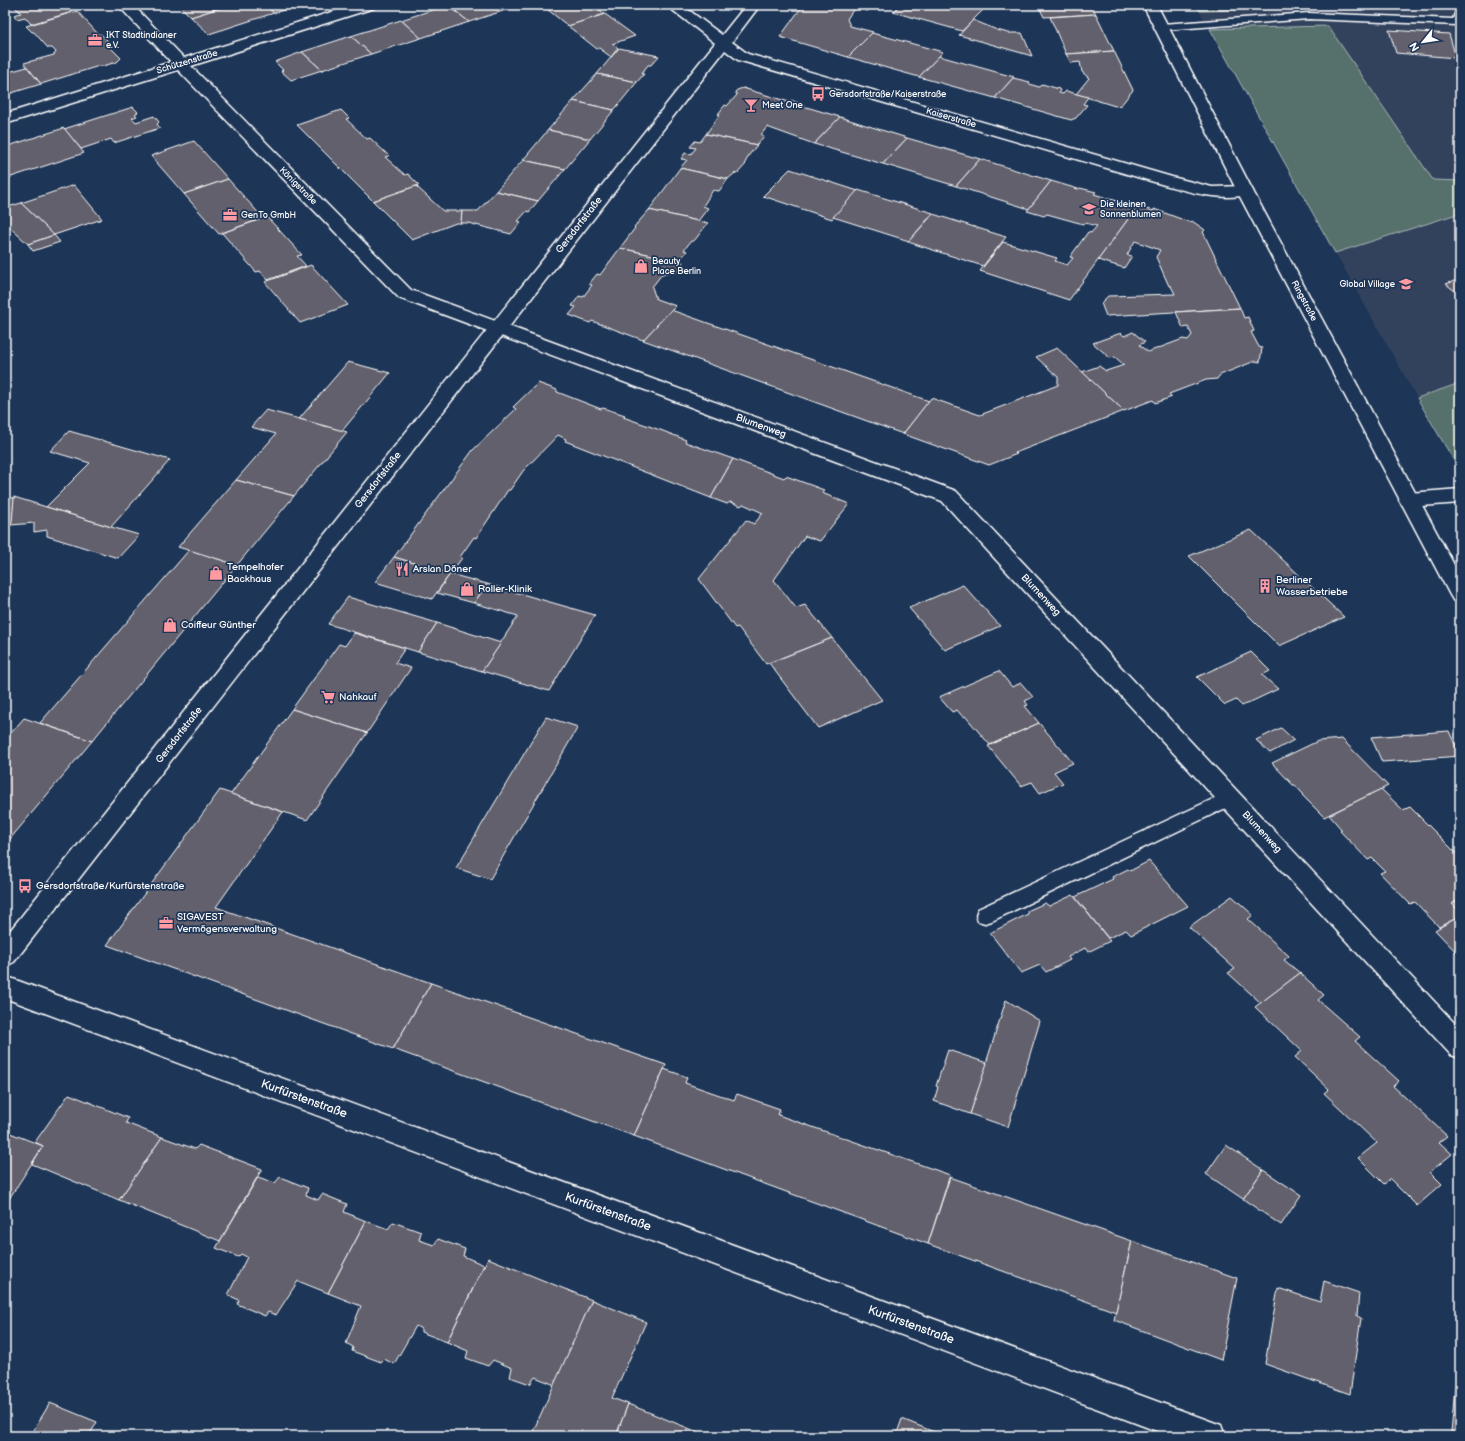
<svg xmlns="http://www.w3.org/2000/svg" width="1465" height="1441" font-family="'Balsamiq Sans',sans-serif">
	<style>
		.built { fill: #32425d }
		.green { fill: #566f6c; stroke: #aab7b6 }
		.building { fill: #62616c; stroke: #fff }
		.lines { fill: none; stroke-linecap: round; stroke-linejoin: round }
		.service-casing { stroke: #fff; stroke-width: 3 }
		.minor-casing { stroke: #fff; stroke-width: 3 }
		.tertiary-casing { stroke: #fff; stroke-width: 3 }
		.secondary-casing { stroke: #fff; stroke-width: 3 }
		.service { fill: #1d3557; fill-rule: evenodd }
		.minor { fill: #1d3557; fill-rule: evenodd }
		.tertiary { fill: #1d3557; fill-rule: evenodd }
		.secondary { fill: #1d3557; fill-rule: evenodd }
		.labels { text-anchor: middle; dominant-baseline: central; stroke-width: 3.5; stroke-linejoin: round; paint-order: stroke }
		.far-poi-label { font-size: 9px; fill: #fff; stroke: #1d3557; text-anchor: start }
		.far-street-label { font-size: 9px; fill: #fff; stroke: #1d3557 }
		.street-label { font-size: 10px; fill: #fff; stroke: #1d3557 }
		.poi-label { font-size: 10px; fill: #fff; stroke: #1d3557; text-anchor: start }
		.near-street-label { font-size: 12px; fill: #fff; stroke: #1d3557 }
	</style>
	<rect width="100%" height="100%" fill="#1d3557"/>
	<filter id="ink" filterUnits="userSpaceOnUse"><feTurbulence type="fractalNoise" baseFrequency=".025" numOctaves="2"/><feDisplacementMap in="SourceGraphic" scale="8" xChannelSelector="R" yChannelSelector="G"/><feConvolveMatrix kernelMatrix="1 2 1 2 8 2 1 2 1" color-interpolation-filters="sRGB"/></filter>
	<g filter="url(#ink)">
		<polygon class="built" points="1196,5 1460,5 1460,383 1417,398"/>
		<g class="green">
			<polygon points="1196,5 1270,5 1271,9 1200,11"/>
			<polygon points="1328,26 1433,180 1460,181 1460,213 1335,253 1210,29"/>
			<polygon points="1460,383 1460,471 1417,398"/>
		</g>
		<g class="building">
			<polygon points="66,5 72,12 31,24 25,17 17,19 14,15 21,13 14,6 16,5"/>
			<polygon points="179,5 229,5 191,17"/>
			<polygon points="229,5 265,5 274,13 209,34 191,17"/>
			<polygon points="265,5 300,5 274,13"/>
			<polygon points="448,5 513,5 515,7 469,22"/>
			<polygon points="448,5 469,22 421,38 401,20"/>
			<polygon points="542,5 594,5 605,14 568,26"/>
			<polygon points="803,5 874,5 868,11 858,9 853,10 847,19 850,26 873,32 848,57 780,37"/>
			<polygon points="900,5 966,5 983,10 962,31 893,12"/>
			<polygon points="1038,5 1091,5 1096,14 1044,17"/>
			<polygon points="77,11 99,35 101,34 108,41 105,42 121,58 117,62 103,66 99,66 41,84 24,63 54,55 56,52 52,48 48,48 34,32 32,32 26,26"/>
			<polygon points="605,14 635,36 612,44 618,48 611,57 599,48 597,49 568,26"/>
			<polygon points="1096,14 1114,51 1066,54 1050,17"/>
			<polygon points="401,20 421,38 371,54 351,36"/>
			<polygon points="973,20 997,30 1008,33 1022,33 1032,56 959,35"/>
			<polygon points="1389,30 1449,34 1456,58 1396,53"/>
			<polygon points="872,33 943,52 919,77 848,57"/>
			<polygon points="351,36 371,54 322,70 302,52"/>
			<polygon points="619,48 659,56 651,65 648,65 641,74 644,74 637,82 597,74"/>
			<polygon points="1114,51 1133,90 1121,105 1115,106 1076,94 1089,78 1082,72 1080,62 1071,63 1066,54"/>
			<polygon points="302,52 322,70 291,80 281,71 283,70 275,62"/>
			<polygon points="939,56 1014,77 995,98 919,77"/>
			<polygon points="27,67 41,84 5,95 5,73"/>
			<polygon points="597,74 637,82 614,110 573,101"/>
			<polygon points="1013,78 1030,82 1029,84 1039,87 1042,84 1059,89 1060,91 1059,93 1063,94 1066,91 1088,97 1083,104 1087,105 1076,118 1071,120 995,98"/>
			<polygon points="743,88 789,102 791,100 804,105 803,106 840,117 814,144 767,127 761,135 764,136 757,145 706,134 720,114 718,114 725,105 727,106 737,95 735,92 737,90"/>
			<polygon points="573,101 614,110 590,139 548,130"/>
			<polygon points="133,107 138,112 135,114 137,116 132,118 136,122 154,116 159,122 157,124 160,128 114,143 111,139 81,149 64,129"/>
			<polygon points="341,110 349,118 346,119 367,139 370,138 389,156 385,157 405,175 408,174 419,185 373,201 297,125"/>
			<polygon points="840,117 907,138 883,164 814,144"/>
			<polygon points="64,128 84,153 5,179 5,147"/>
			<polygon points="548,130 590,139 565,169 523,160"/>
			<polygon points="706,134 757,145 749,155 745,163 746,164 737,174 735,173 728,179 680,168 687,160 681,159 685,153 691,154 696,148 690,147 695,141 700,142"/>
			<polygon points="907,138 980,159 956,186 883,164"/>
			<polygon points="194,141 228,179 184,194 151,156"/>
			<polygon points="980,159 1051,181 1029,209 956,186"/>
			<polygon points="523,160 565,169 538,201 496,191"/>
			<polygon points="680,168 728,179 719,191 713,190 703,206 708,208 698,221 649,210"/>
			<polygon points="790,169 858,191 832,219 763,196"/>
			<polygon points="228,179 263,218 219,234 184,194"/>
			<polygon points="1051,181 1078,189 1080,188 1096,192 1094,194 1137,207 1069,300 980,271 1003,242 1057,258 1055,261 1067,265 1073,258 1070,257 1088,232 1091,233 1097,226 1085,223 1083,224 1047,214 1044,216 1027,211"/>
			<polygon points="74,185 102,219 54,235 21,203"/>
			<polygon points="416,186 443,211 462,211 461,223 456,223 412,240 373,201"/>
			<polygon points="858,190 933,213 909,241 833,217"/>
			<polygon points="496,191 538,201 529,212 527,211 518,221 521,222 511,234 468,223 461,223 462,211 478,211"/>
			<polygon points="21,203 54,235 28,244 5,223 5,208"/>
			<polygon points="1137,207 1154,211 1154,209 1189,222 1192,221 1205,230 1203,232 1240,308 1106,316 1101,303 1108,296 1175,294 1171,286 1169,286 1156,257 1160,250 1135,241 1127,255 1132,256 1124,268 1098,260"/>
			<polygon points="649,210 698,221 708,223 694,241 691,241 684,250 687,251 679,261 620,248 635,228 634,227"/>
			<polygon points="933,214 1006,237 983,266 908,242"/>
			<polygon points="267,217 302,255 297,256 306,266 268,280 260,271 256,272 222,233"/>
			<polygon points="54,235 60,242 33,251 28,244"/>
			<polygon points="620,248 683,262 676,273 669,272 662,274 652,287 656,299 676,306 643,340 592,321 590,323 569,315 576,307 572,306 579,296 583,297 592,285 589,284 597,274 600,275"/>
			<polygon points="311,265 348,305 300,323 265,282"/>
			<polygon points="1460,279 1460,295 1446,284"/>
			<polygon points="1240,308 1244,318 1248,317 1254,331 1251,332 1259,347 1262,348 1260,362 1255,361 1220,375 1217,379 1206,380 1169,394 1172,397 1155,403 1153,400 1124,411 1082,372 1099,366 1106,371 1124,365 1115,357 1110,358 1093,343 1121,333 1124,336 1133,332 1145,342 1139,345 1148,352 1183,339 1188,340 1192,335 1188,327 1183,328 1176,312"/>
			<polygon points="671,310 929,401 903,434 643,340"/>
			<polygon points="1057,348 1124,411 1015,453 1017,454 989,465 903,434 931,398 980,415 1058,385 1058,377 1036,357"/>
			<polygon points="348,362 390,373 342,431 299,419"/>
			<polygon points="538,383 557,390 557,392 601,409 603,408 625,415 623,417 663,431 686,440 685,442 733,459 711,498 565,441 566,439 558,435 523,471 510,490 508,490 476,538 474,537 460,557 462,558 450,574 394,557 473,450 516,409 513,407"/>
			<polygon points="266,410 347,432 294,496 236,480 276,434 251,427"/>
			<polygon points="69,431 170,460 111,527 46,507 90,463 50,451"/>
			<polygon points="733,459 784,478 786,476 824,490 822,493 849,504 820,541 805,536 774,580 796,608 805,605 832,638 766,664 738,627 735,628 699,579 746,520 754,524 763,513 743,504 741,506 730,502 727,504 711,498"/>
			<polygon points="236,480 294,496 237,565 178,547"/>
			<polygon points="14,497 111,527 139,535 118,558 47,536 47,530 34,532 34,523 11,525"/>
			<polygon points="14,497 12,522 5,525 5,501"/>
			<polygon points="1251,530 1344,617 1279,646 1189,556"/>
			<polygon points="189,550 237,565 92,741 40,723"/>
			<polygon points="394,557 450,574 432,599 375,582"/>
			<polygon points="450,574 487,584 474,603 437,593"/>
			<polygon points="487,584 595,615 549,691 482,671 518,616 474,603"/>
			<polygon points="963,585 1000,626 945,650 909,608"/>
			<polygon points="348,597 437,623 418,652 328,624"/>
			<polygon points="437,623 501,643 482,671 418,652"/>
			<polygon points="354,633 405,648 395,663 411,668 367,733 292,709 339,644 345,646"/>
			<polygon points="832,638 882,700 818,728 769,663"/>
			<polygon points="1251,652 1270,671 1262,675 1278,689 1242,706 1236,700 1225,705 1197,677"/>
			<polygon points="999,671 1012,687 1021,683 1033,697 1025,701 1028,705 1025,706 1039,723 990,745 965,716 963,717 957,710 952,712 939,697"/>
			<polygon points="292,709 367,733 307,820 231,794"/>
			<polygon points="546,717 578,727 490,879 456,868"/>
			<polygon points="24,718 92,741 5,845 5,740"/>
			<polygon points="1039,723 1073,763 1054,772 1063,783 1040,793 1032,782 1021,786 988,746"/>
			<polygon points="1281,728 1294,740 1270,753 1256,740"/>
			<polygon points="1449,731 1460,756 1382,762 1371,737"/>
			<polygon points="1342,739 1388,786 1324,817 1302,795 1303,794 1295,785 1293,785 1272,763 1318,741"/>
			<polygon points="1381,789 1403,810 1410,807 1460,857 1460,899 1452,904 1460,911 1460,916 1439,927 1415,902 1410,904 1380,873 1385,871 1372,858 1368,860 1340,831 1342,830 1329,815"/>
			<polygon points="220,790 283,812 216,907 431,983 393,1049 107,945"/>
			<polygon points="1149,861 1188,906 1131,935 1126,930 1108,938 1075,897 1113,879 1112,877 1128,869 1130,871"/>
			<polygon points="1073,895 1110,941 1088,952 1085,948 1068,957 1070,960 1046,972 1040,965 1021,973 990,933 1028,914 1027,911 1045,903 1049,906"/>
			<polygon points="1232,896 1253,915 1248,919 1289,956 1284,960 1300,973 1261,1003 1228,973 1235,969 1189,927"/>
			<polygon points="1460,899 1460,911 1452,904"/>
			<polygon points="1460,916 1460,956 1435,930"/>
			<polygon points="1300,973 1324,995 1318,1000 1360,1037 1355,1041 1399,1081 1393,1086 1447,1136 1439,1142 1452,1154 1430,1172 1442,1184 1417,1206 1390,1179 1384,1184 1358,1158 1377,1143 1324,1093 1329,1089 1295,1057 1302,1051 1255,1007"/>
			<polygon points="431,983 666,1065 634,1136 393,1049"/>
			<polygon points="1006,1000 1040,1021 1008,1127 970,1114"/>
			<polygon points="948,1050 987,1063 970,1114 934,1101 938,1087 936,1086"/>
			<polygon points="664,1069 687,1077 685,1083 734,1100 737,1094 780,1109 778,1115 950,1175 928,1244 634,1136"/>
			<polygon points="69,1094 128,1118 126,1123 162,1137 119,1200 32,1164 43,1146 35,1142"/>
			<polygon points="5,1131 43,1146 5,1205"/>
			<polygon points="162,1137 195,1149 199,1145 262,1169 220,1241 119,1200"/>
			<polygon points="1226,1145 1263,1170 1243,1199 1206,1174"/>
			<polygon points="1263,1170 1301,1195 1281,1225 1243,1199"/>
			<polygon points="258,1177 275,1183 280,1177 308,1188 306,1195 318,1200 322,1194 347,1204 344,1212 366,1221 328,1293 298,1281 276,1315 268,1312 265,1316 237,1304 239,1300 228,1295 247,1257 241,1254 238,1257 216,1248"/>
			<polygon points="950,1177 1132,1241 1116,1312 928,1244"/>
			<polygon points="366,1221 388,1229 393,1222 421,1232 419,1240 434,1245 438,1239 465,1249 463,1256 484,1265 447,1342 421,1332 421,1329 416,1326 394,1364 384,1359 381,1362 352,1351 353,1347 346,1343 361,1306 328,1293"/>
			<polygon points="1132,1241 1237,1278 1221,1360 1114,1320"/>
			<polygon points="488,1258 592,1300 555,1385 535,1377 530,1384 510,1377 512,1368 493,1360 488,1366 466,1358 468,1351 447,1342"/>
			<polygon points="1324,1281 1359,1293 1357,1316 1361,1318 1350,1394 1265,1364 1278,1288 1320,1302"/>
			<polygon points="592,1300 646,1322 612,1398 628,1404 616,1436 531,1436"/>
			<polygon points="1458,1353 1460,1354 1460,1436 1451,1433"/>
			<polygon points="50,1403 97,1422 89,1436 30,1436"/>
			<polygon points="628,1404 708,1436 616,1436"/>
			<polygon points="902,1419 944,1436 896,1436"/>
		</g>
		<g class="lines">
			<defs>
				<g id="service">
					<polygon points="1460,10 1460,25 1457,25 1309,19 1162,30 1156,27 1162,24 1309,13 1453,19 1456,11"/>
					<polygon points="1230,791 1236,793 1239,798 1236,803 992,921 985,923 978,921 976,915 978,909"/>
				</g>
				<g id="minor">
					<polygon points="118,5 133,5 184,58 354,5 376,5 374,8 191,66 411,290 956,491 1460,1029 1460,1058 1451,1055 942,501 399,298 178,70 5,124 5,114 171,62"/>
					<polygon points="1460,489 1460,503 1409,507 1402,505 1399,500 1402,495 1409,493"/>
					<polygon points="5,976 1210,1421 1221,1425 1225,1436 1170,1436 5,998"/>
				</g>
				<path id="tertiary" d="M666,5H682L722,35L746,5H760L732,42L748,54L1172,177L1212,187L1245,186L1251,188L1253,191L1251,194C1221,202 1190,192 1161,184L738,60L725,50L14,962L5,966V937L715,43Z"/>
				<polygon id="secondary" points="1143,5 1157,5 1253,191 1460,576 1460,602 1453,600 1450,595 1237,191"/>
			</defs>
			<use href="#service" class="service-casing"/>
			<use href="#minor" class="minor-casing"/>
			<use href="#tertiary" class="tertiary-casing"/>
			<use href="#secondary" class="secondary-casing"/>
			<use href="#service" class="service"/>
			<use href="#minor" class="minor"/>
			<use href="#tertiary" class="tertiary"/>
			<use href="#secondary" class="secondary"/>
		</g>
	</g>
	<defs>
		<symbol id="office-bare" viewBox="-9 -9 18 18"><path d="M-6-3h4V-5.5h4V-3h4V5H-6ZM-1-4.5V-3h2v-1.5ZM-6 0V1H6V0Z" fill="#ff9aa2" stroke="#1d3557" stroke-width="2.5" paint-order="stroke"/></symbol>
		<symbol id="bus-bare" viewBox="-9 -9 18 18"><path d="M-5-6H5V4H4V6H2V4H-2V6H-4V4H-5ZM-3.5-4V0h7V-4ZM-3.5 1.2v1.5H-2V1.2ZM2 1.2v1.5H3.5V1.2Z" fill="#ff9aa2" stroke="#1d3557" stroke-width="2.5" paint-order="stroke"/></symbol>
		<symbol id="bar-bare" viewBox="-9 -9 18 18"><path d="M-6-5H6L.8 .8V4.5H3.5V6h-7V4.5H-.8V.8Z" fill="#ff9aa2" stroke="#1d3557" stroke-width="2.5" paint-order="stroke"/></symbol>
		<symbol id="school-bare" viewBox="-9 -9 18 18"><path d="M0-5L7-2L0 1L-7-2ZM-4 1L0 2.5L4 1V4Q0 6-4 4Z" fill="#ff9aa2" stroke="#1d3557" stroke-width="2.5" paint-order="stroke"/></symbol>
		<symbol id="shop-bare" viewBox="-9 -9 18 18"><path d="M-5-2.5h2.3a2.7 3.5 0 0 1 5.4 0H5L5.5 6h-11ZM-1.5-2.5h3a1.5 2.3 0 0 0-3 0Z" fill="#ff9aa2" stroke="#1d3557" stroke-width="2.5" paint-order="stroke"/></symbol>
		<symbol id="restaurant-bare" viewBox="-9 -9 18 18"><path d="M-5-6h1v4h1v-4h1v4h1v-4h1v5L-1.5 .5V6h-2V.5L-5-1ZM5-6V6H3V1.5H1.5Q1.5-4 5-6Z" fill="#ff9aa2" stroke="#1d3557" stroke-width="2.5" paint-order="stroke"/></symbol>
		<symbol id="building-bare" viewBox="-9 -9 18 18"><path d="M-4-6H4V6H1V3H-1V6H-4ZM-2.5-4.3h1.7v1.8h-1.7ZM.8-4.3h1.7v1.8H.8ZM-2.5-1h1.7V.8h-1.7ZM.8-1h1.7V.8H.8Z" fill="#ff9aa2" stroke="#1d3557" stroke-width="2.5" paint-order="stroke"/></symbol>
		<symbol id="supermarket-bare" viewBox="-9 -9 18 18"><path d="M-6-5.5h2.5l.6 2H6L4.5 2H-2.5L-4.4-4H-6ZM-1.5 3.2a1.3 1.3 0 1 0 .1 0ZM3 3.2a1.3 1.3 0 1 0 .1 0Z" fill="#ff9aa2" stroke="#1d3557" stroke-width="2.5" paint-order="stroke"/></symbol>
	</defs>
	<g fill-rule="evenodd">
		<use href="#office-bare" x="85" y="30" width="20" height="20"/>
		<use href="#bus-bare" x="808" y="84" width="20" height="20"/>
		<use href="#bar-bare" x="741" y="95" width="20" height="20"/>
		<use href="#school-bare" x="1079" y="199" width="20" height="20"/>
		<use href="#office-bare" x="220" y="205" width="20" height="20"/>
		<use href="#shop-bare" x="631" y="256" width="20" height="20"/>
		<use href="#school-bare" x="1396" y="274" width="20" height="20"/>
		<use href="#restaurant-bare" x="392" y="559" width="20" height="20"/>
		<use href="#shop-bare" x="206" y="563" width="20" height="20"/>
		<use href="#building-bare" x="1255" y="576" width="20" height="20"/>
		<use href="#shop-bare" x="457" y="579" width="20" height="20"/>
		<use href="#shop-bare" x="160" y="615" width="20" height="20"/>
		<use href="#supermarket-bare" x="318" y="687" width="20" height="20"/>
		<use href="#bus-bare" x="15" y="876" width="20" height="20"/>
		<use href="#office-bare" x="156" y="913" width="20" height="20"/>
	</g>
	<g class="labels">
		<g class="far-poi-label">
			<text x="106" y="35">IKT Stadtindianer<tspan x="106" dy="10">e.V.</tspan></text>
			<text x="829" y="94">Gersdorfstraße/Kaiserstraße</text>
			<text x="762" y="105">Meet One</text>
			<text x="1100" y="204">Die kleinen<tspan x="1100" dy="10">Sonnenblumen</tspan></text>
			<text x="241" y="215">GenTo GmbH</text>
			<text x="652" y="261">Beauty<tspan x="652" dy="10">Place Berlin</tspan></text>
			<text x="1395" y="284" text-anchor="end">Global Village</text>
		</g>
		<g class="far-street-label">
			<text transform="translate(187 62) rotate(-17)">Schützenstraße</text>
			<text transform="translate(951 118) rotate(16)">Kaiserstraße</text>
			<text transform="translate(298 186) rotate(45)">Königstraße</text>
			<text transform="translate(1304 301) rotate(62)">Ringstraße</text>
		</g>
		<g class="street-label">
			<text transform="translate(579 225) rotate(-52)">Gersdorfstraße</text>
			<text transform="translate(761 426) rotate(20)">Blumenweg</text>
			<text transform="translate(378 480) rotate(-52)">Gersdorfstraße</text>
			<text transform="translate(1041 595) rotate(47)">Blumenweg</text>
			<text transform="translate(179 735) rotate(-52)">Gersdorfstraße</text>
			<text transform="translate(1262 832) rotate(47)">Blumenweg</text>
		</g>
		<g class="poi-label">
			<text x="227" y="567">Tempelhofer<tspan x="227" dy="12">Backhaus</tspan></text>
			<text x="413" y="569">Arslan Döner</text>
			<text x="1276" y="580">Berliner<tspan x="1276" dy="12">Wasserbetriebe</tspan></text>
			<text x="478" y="589">Roller-Klinik</text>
			<text x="181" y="625">Coiffeur Günther</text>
			<text x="339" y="697">Nahkauf</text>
			<text x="36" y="886">Gersdorfstraße/Kurfürstenstraße</text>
			<text x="177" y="917">SIGAVEST<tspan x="177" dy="12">Vermögensverwaltung</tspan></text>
		</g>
		<g class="near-street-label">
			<text transform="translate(304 1099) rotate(20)">Kurfürstenstraße</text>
			<text transform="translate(608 1212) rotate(20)">Kurfürstenstraße</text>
			<text transform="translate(911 1325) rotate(20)">Kurfürstenstraße</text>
		</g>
	</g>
	<rect width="1465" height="1441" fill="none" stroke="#1d3557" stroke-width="20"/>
	<rect x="10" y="10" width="1445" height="1421" fill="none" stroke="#fff" stroke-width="1.5" filter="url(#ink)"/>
	<g transform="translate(1423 42) rotate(240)" stroke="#1d3557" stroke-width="3" paint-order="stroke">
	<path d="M0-3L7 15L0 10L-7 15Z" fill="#ffffff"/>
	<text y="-6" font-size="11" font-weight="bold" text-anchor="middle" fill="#ffffff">N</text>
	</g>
</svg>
